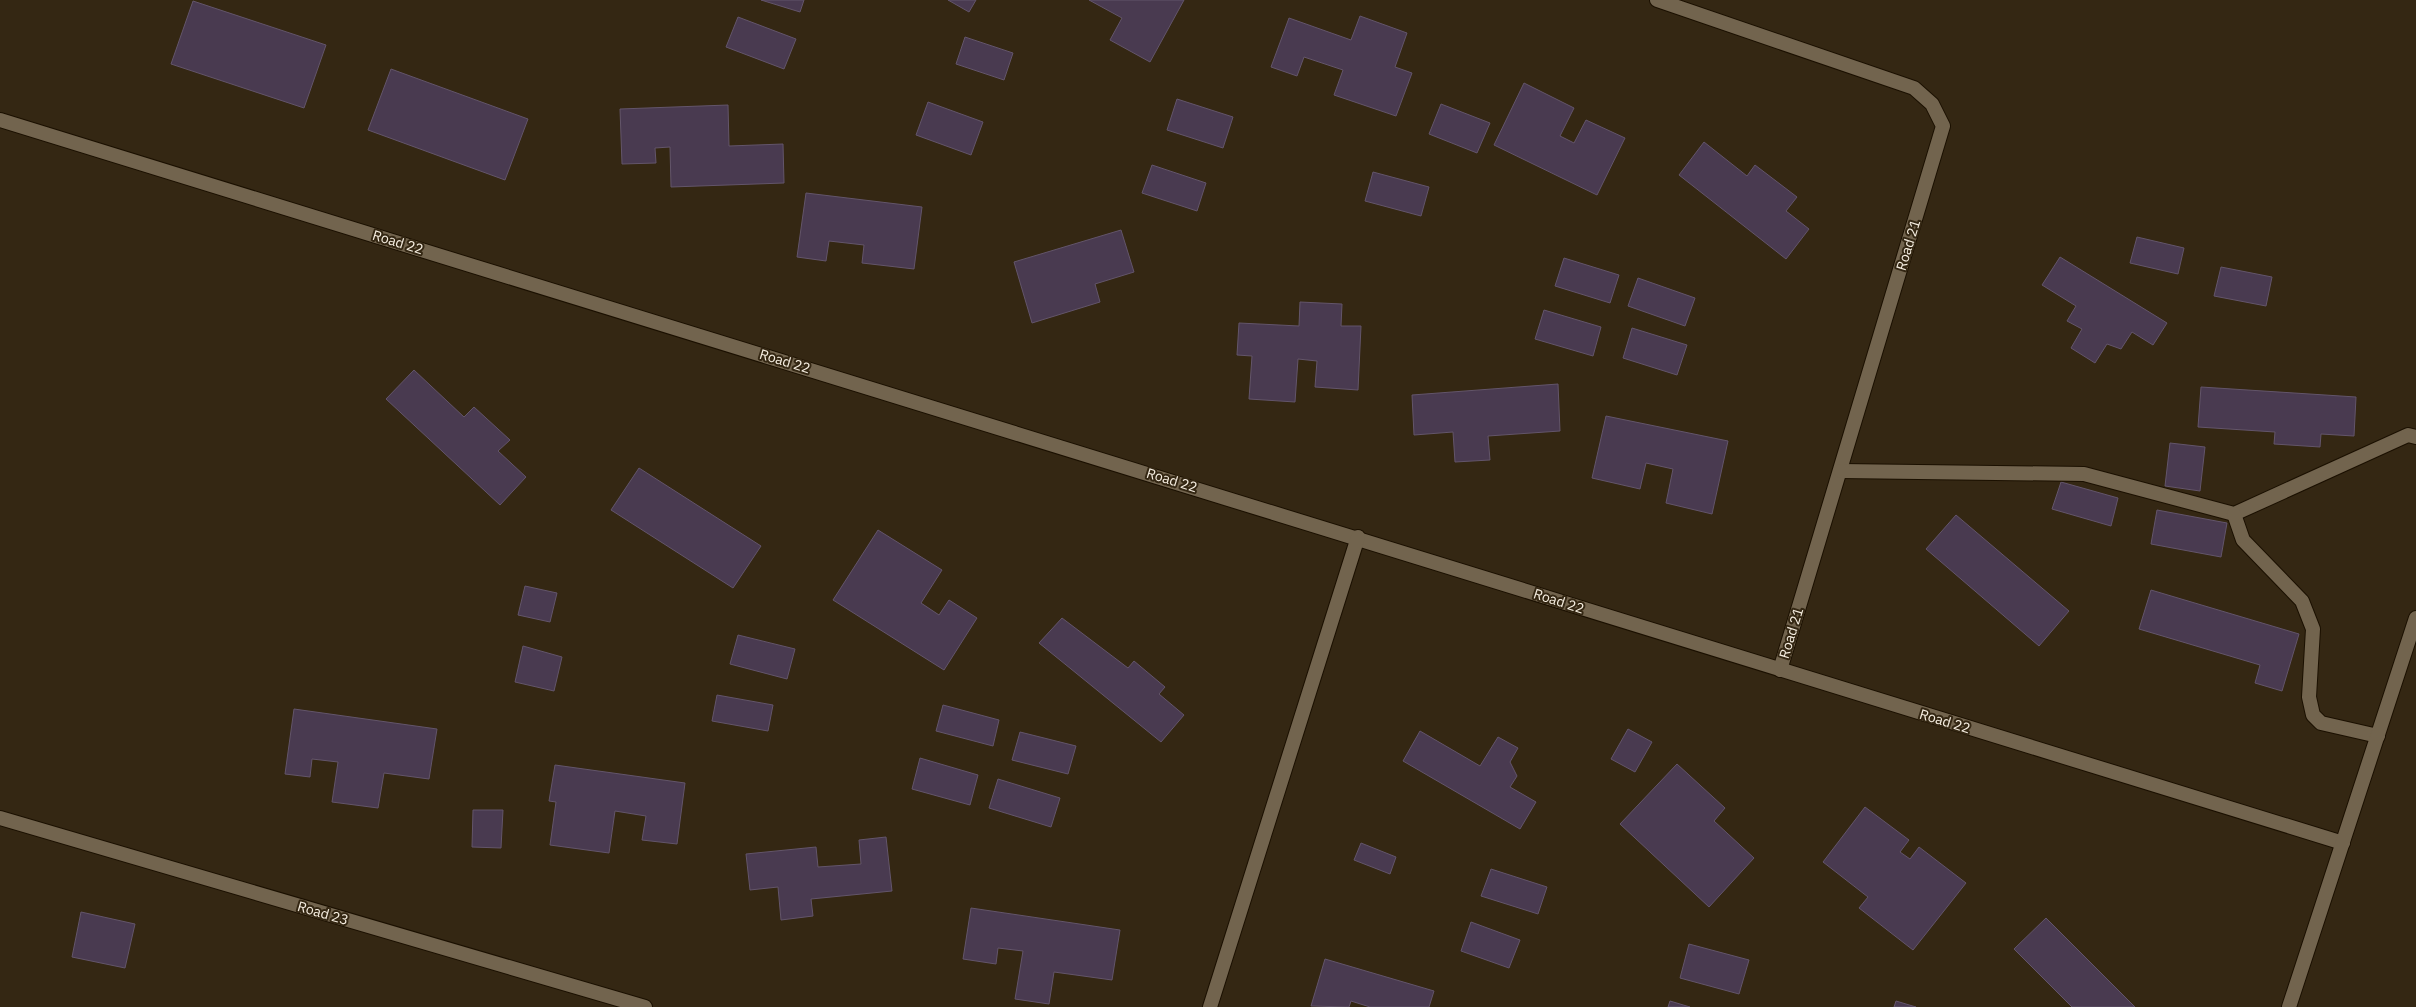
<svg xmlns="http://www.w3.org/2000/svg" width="2416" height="1007" font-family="'IBM Plex Sans',sans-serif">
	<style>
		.building { fill: #493a50; stroke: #63556a }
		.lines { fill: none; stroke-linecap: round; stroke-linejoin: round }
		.minor-casing { stroke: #1b1000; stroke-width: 16 }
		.minor { stroke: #72644e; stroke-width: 14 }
		.labels { text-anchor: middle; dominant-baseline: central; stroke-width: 4; stroke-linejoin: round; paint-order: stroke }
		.street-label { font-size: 14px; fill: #f6eee1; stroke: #342713 }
	</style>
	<rect width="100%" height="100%" fill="#342713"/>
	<g class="building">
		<polygon points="761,0 804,0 800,12"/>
		<polygon points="948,0 976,0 969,12"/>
		<polygon points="1089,0 1184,0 1150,62 1110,40 1122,18"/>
		<polygon points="193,1 326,45 304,108 171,64"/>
		<polygon points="1360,16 1407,33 1395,67 1412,73 1396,116 1334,95 1343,70 1304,57 1297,76 1271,67 1289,18 1351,40"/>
		<polygon points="738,17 796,39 784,69 726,47"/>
		<polygon points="965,37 1013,53 1004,80 956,64"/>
		<polygon points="391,69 528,119 505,180 368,130"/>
		<polygon points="1524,83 1574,108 1560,136 1574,143 1586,120 1625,138 1597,195 1494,145"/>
		<polygon points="1177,99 1233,117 1223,148 1167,130"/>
		<polygon points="928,102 983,122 971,155 916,135"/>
		<polygon points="1441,104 1490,123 1477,153 1429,134"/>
		<polygon points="728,105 729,146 783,144 784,183 671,187 670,147 655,148 656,163 622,164 620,109"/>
		<polygon points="1704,142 1747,176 1755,165 1797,197 1786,211 1809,229 1786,259 1679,175"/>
		<polygon points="1152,165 1206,183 1197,211 1142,193"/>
		<polygon points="1373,172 1429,187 1421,216 1365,201"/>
		<polygon points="806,193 922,207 914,269 862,263 864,245 829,241 826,261 797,257"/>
		<polygon points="1121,230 1134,272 1095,284 1100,302 1032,323 1014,262"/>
		<polygon points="2137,237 2184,248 2178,274 2130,263"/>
		<polygon points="2060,257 2167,323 2153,345 2132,332 2121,349 2107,344 2095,363 2071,348 2082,329 2067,321 2076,306 2042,285"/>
		<polygon points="1564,258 1619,275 1610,303 1555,286"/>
		<polygon points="2221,267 2272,277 2266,306 2214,296"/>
		<polygon points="1638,278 1695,298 1685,326 1628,306"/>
		<polygon points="1300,302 1342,304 1341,326 1361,326 1358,390 1315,387 1317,361 1298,359 1295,402 1249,399 1252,356 1237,355 1239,323 1299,326"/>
		<polygon points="1544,310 1601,327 1593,356 1535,339"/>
		<polygon points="1632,328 1687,345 1677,375 1623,358"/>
		<polygon points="414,370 464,417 474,407 510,440 498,451 526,477 500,505 386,399"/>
		<polygon points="1558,384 1560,431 1488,436 1490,460 1455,462 1453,432 1414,435 1412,395"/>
		<polygon points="2201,387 2356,397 2354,436 2321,434 2320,447 2274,444 2275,432 2198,427"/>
		<polygon points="1606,416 1728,441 1712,514 1666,503 1673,469 1646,463 1640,489 1592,478"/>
		<polygon points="2170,443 2205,447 2200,491 2165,486"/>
		<polygon points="639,468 761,546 733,588 611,510"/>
		<polygon points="2061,482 2118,498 2111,526 2052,509"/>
		<polygon points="2157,510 2227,523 2221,557 2151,544"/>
		<polygon points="1956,515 2069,611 2039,646 1926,549"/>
		<polygon points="878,530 942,570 921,603 939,615 949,600 977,618 944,670 833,600"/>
		<polygon points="525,586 557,593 550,622 518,615"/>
		<polygon points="2151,590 2299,634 2282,691 2255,683 2260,665 2139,629"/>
		<polygon points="1062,618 1128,668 1134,661 1165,687 1159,694 1184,715 1161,742 1039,643"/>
		<polygon points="738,635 795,649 787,679 730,664"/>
		<polygon points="523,646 562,657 554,691 515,682"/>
		<polygon points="717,695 773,705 768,731 712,721"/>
		<polygon points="943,705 999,720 993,746 936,731"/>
		<polygon points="294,709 437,729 429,779 384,773 378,808 332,802 338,762 312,759 310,777 285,774"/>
		<polygon points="1628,729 1652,742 1635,772 1611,759"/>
		<polygon points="1420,731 1480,766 1498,737 1518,748 1510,762 1517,776 1510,787 1536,802 1520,829 1403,761"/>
		<polygon points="1020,732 1076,746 1068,774 1012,760"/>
		<polygon points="920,758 978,775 970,805 912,789"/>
		<polygon points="1677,764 1725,808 1714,821 1754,858 1709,907 1620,824"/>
		<polygon points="555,765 685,783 677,844 642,840 646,816 615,811 609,853 550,845 556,802 549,801"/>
		<polygon points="998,779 1060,798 1051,827 989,808"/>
		<polygon points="1865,807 1909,840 1900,852 1910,859 1919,847 1966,883 1913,950 1859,908 1868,897 1823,862"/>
		<polygon points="473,810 503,810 501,848 472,847"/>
		<polygon points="886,837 892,891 811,899 813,916 781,920 778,887 750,890 746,854 816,847 818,867 861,864 859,840"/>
		<polygon points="1361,843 1396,857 1390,874 1354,860"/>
		<polygon points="1491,869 1547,887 1538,914 1481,896"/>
		<polygon points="971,908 1120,930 1112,980 1054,972 1049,1004 1015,999 1023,951 998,948 996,964 963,959"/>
		<polygon points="81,912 135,924 125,968 72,957"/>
		<polygon points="2046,918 2135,1007 2072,1007 2014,949"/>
		<polygon points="1471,922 1520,940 1509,968 1461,951"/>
		<polygon points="1689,944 1749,960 1739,994 1680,978"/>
		<polygon points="1325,959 1434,991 1429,1007 1370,1007 1351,1001 1349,1007 1311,1006"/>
		<polygon points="1670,1001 1690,1007 1668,1007"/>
		<polygon points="1896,1001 1916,1007 1894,1007"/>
	</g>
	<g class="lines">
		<defs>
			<g id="minor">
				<polyline points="1657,0 1914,88 1932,104 1943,126 1780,670"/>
				<polyline points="0,120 2343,843"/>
				<polyline points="1841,471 2084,474 2234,514 2408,435 2416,437"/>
				<polyline points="2234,514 2243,540 2302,601 2313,629 2309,697 2313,715 2321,723 2378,736"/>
				<polyline points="0,818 645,1007"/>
				<polyline points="1210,1007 1358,537"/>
				<polyline points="2289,1007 2416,618"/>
			</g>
		</defs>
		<use href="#minor" class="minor-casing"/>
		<use href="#minor" class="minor"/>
	</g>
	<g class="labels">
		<g class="street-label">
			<text transform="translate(398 242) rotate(17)">Road 22</text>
			<text transform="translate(1908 245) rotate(-73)">Road 21</text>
			<text transform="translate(785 361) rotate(17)">Road 22</text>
			<text transform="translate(1172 480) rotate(17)">Road 22</text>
			<text transform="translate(1559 601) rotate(18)">Road 22</text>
			<text transform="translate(1791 633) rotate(-73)">Road 21</text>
			<text transform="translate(1945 721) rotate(17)">Road 22</text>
			<text transform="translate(323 913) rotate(16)">Road 23</text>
		</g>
	</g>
</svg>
